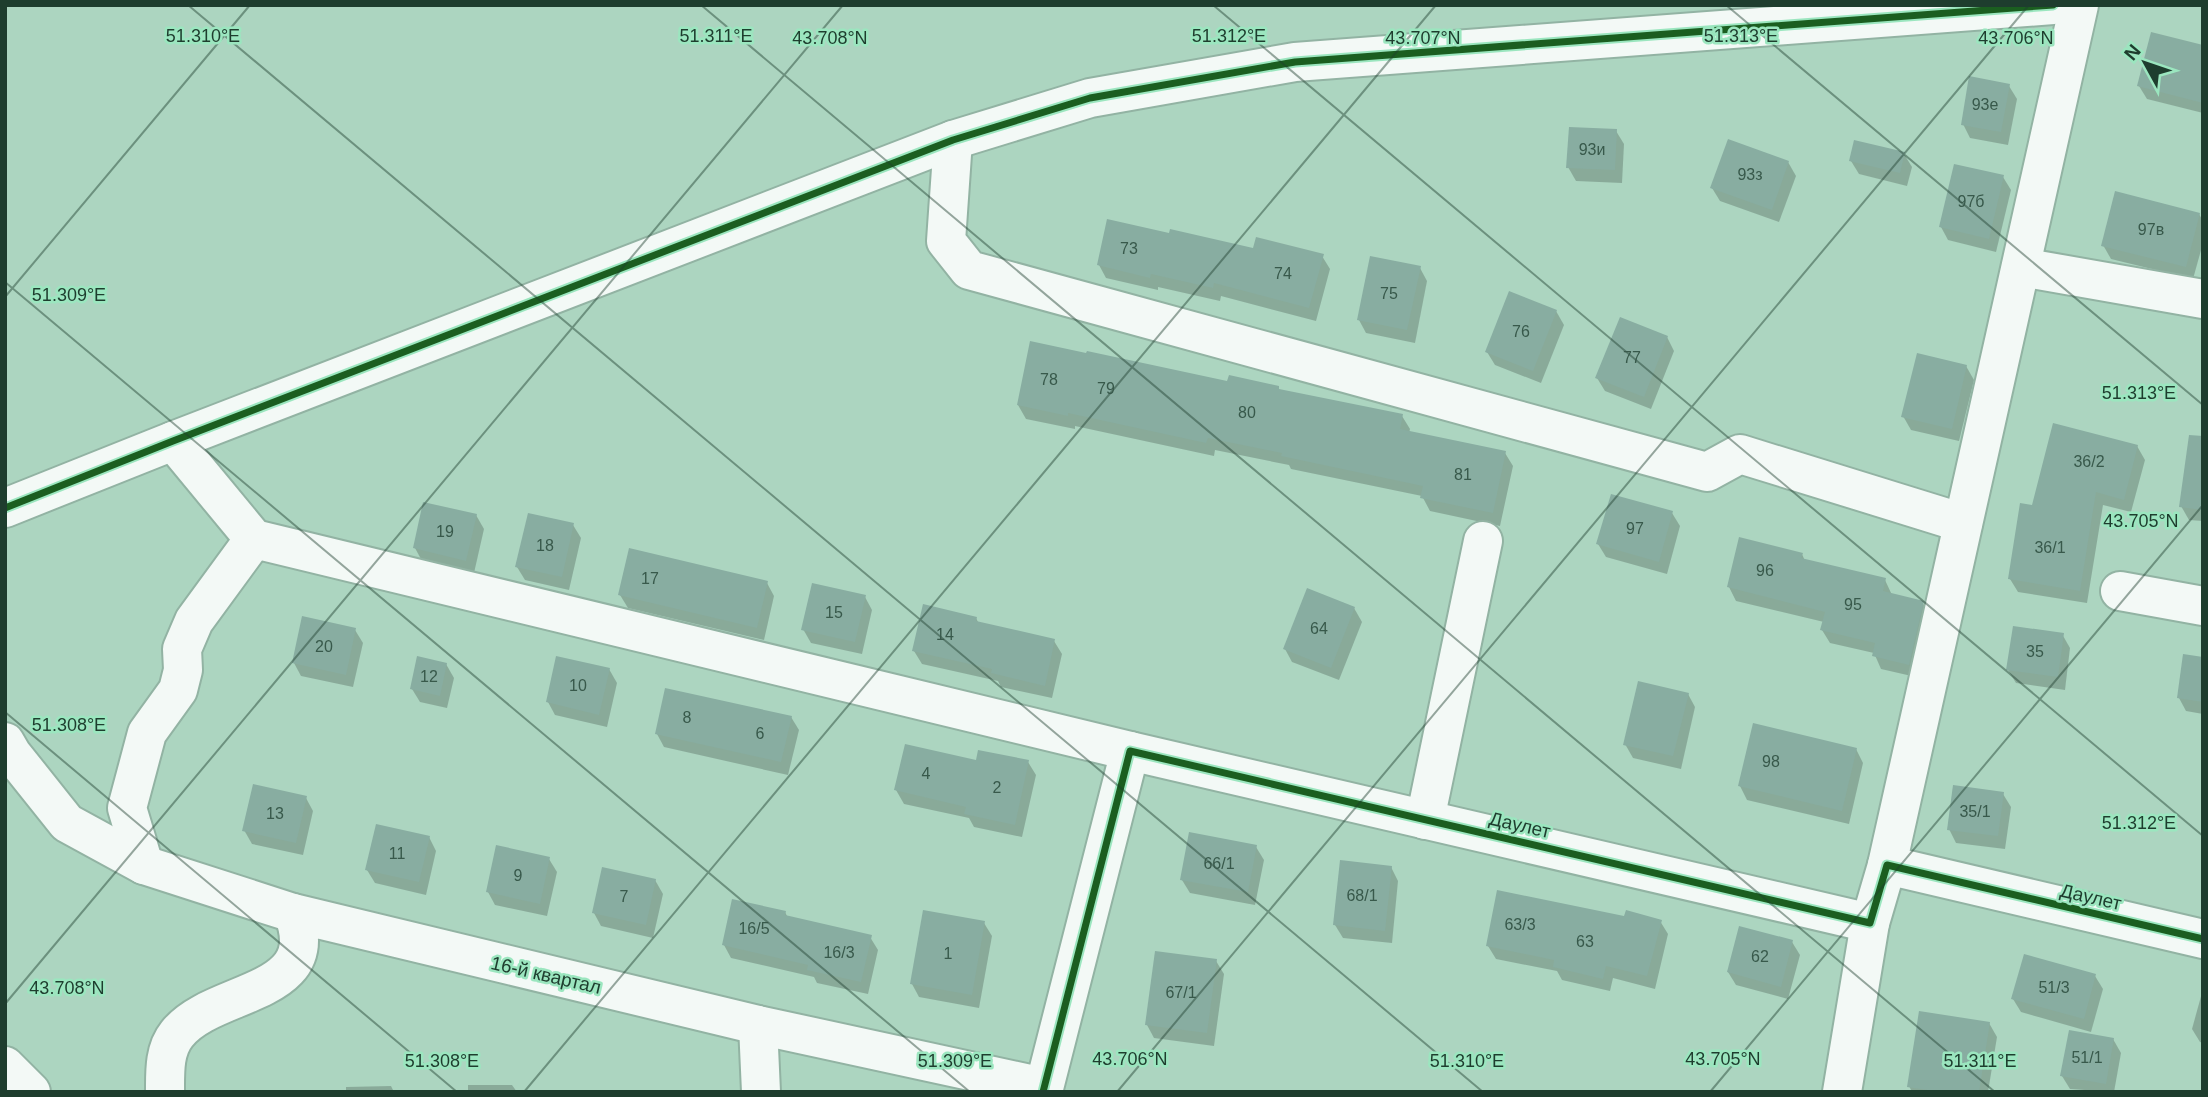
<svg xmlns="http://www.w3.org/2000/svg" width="2208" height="1097" font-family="Helvetica,sans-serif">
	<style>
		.shadow { fill: #0003 }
		.building { fill: #88ada1 }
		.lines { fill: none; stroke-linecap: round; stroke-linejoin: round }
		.minor-casing { stroke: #92b3a3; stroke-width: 42 }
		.minor { stroke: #f3f9f6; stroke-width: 38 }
		.cycleway-casing { stroke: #9be6bf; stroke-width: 11 }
		.cycleway { stroke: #1b5e20; stroke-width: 7 }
		.ticks { fill: none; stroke: #1e3d2e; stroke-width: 2; stroke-opacity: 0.45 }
		.labels { text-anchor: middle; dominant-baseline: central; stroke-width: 5; stroke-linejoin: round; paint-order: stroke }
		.number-label { font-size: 16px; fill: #38594b }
		.street-label { font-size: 19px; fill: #1e3d2e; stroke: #9be6bf }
		.ticks-label { font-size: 18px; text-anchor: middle; fill: #1e3d2e; stroke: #9be6bf; stroke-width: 5; stroke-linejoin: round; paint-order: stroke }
	</style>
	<rect width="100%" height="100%" fill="#acd5c0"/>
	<g class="shadow">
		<polygon points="2203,46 2203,113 2147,99 2139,86"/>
		<polygon points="2009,86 2017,99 2008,145 1970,138 1963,124"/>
		<polygon points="1616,131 1624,144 1622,183 1576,181 1568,167"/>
		<polygon points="1904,154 1912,167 1907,186 1859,174 1851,161"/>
		<polygon points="1788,162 1796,176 1779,222 1720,201 1712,188"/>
		<polygon points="2003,177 2011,190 1996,252 1948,240 1941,227"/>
		<polygon points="2199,214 2203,221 2203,243 2193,279 2111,259 2103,245"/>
		<polygon points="1254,250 1322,256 1330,269 1316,321 1221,296 1220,301 1158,287 1158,290 1106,278 1099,265"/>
		<polygon points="1420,268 1427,281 1415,343 1366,333 1359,320"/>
		<polygon points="1556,311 1564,325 1541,383 1495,365 1487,352"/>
		<polygon points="1667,337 1674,351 1651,409 1605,391 1597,378"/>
		<polygon points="1966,366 1974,380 1959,441 1911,430 1903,416"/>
		<polygon points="1229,383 1278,387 1280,391 1402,416 1410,429 1409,433 1505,453 1513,466 1500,526 1430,511 1422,496 1291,469 1289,465 1215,450 1214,456 1075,426 1075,429 1026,419 1018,405"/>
		<polygon points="2137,446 2145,460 2131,512 2103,505 2087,603 2018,592 2010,579 2033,507"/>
		<polygon points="2203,466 2203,521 2189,520 2181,506"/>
		<polygon points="1672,513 1680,526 1667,574 1606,557 1598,544"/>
		<polygon points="476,515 484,529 474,573 422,561 415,548"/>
		<polygon points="573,525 581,538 569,590 525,580 517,567"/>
		<polygon points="1802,554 1805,561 1885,580 1892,595 1922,602 1930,616 1916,677 1881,669 1874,653 1830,643 1822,630 1824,622 1736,601 1729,587"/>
		<polygon points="767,583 774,596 764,640 628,608 620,595"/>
		<polygon points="865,597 872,610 862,654 811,643 803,629"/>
		<polygon points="1354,608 1362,622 1339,680 1292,662 1285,649"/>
		<polygon points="976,618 979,624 1054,641 1062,654 1052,698 1001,687 998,681 922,664 914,651"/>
		<polygon points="355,630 363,643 353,687 301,676 294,663"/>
		<polygon points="2062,634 2070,648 2065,690 2016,683 2008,670"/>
		<polygon points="2203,659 2203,714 2186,711 2179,698"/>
		<polygon points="446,664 454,678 447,708 420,702 412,689"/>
		<polygon points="609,669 617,683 607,727 555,715 548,702"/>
		<polygon points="1688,694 1695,707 1681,769 1633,758 1625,744"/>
		<polygon points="791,717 799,730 788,775 664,747 657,734"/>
		<polygon points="1856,749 1863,763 1849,824 1747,800 1740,786"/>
		<polygon points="977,762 1028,762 1036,775 1022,837 974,827 969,818 904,804 896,790"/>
		<polygon points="2003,794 2011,807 2005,849 1956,843 1949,829"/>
		<polygon points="306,798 313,811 303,855 252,844 244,830"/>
		<polygon points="429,837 436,851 426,895 375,883 367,870"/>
		<polygon points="1256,847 1264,860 1255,905 1190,893 1182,880"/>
		<polygon points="549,859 557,872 547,916 495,905 488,892"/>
		<polygon points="1391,867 1398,881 1392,943 1343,938 1335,925"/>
		<polygon points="655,880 663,894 653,938 601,926 594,913"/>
		<polygon points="785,912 788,918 870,937 878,950 868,994 817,983 814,977 731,958 724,945"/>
		<polygon points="1626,918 1660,921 1668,934 1655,989 1613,978 1610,991 1562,980 1557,971 1496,959 1488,946"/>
		<polygon points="984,923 992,936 979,1008 919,997 912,984"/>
		<polygon points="1792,942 1800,955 1788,999 1736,985 1728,972"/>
		<polygon points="1216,961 1224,974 1214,1046 1154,1038 1147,1025"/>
		<polygon points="2095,976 2103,989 2091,1032 2021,1012 2013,999"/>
		<polygon points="2203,989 2203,1043 2200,1042 2192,1029"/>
		<polygon points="1989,1023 1997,1037 1988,1092 1912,1092 1909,1086"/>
		<polygon points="2113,1039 2121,1053 2114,1092 2070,1089 2062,1076"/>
		<polygon points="468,1085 512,1085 517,1092 468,1092"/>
		<polygon points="391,1086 394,1092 346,1092 346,1087"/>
	</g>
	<g class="building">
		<polygon points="2151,32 2203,45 2203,103 2137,86"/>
		<polygon points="1969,76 2010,84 2001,132 1961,125"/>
		<polygon points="1569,127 1617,129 1615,170 1566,168"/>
		<polygon points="1728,139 1789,161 1772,210 1710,188"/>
		<polygon points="1854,140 1905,152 1900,173 1849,161"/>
		<polygon points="1954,164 2004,175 1989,239 1939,227"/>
		<polygon points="2115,191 2200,213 2186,267 2101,246"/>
		<polygon points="1107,219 1169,233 1170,229 1253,248 1256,237 1324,254 1309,308 1214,283 1213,288 1151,274 1150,278 1097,265"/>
		<polygon points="1370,256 1421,266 1407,330 1357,320"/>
		<polygon points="1509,291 1557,310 1533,371 1485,352"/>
		<polygon points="1620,317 1668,336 1644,397 1595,378"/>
		<polygon points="1030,341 1086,353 1087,351 1227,381 1229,375 1279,386 1279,389 1403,414 1400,429 1506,451 1493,513 1420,498 1423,486 1281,456 1282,453 1208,438 1206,443 1068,413 1068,416 1017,405"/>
		<polygon points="1917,353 1967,365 1952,429 1901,417"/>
		<polygon points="2053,423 2138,445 2124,500 2096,492 2080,591 2008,579 2020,503 2032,505"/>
		<polygon points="2189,435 2203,436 2203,510 2179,507"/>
		<polygon points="1611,494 1673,511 1659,562 1596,544"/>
		<polygon points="423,502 477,514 466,561 413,548"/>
		<polygon points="528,513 574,523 562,577 515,567"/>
		<polygon points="1739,537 1803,553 1801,558 1886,578 1883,591 1924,601 1909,665 1872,656 1875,643 1820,630 1825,612 1727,587"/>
		<polygon points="629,548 768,581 757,628 618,595"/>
		<polygon points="812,583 866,595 855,642 801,630"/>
		<polygon points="1307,588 1355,607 1331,668 1283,649"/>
		<polygon points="923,604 977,617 976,621 1055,639 1045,686 991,673 992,669 912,651"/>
		<polygon points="302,616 356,628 346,675 292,663"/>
		<polygon points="2013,626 2064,633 2058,677 2006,670"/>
		<polygon points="2183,654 2203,657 2203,702 2177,698"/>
		<polygon points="417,656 447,663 440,696 410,689"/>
		<polygon points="556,656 610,668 599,715 546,702"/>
		<polygon points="1638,681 1689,693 1673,756 1623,745"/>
		<polygon points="665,688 792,716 781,762 655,734"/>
		<polygon points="1753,723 1857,748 1842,811 1738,786"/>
		<polygon points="905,744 976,760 978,750 1029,760 1015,825 964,814 966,807 894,790"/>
		<polygon points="253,784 307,796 296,843 242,831"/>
		<polygon points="1953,785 2004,792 1998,836 1947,830"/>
		<polygon points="376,824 430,836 419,882 365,870"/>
		<polygon points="1189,832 1257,845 1248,892 1180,880"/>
		<polygon points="496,845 550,857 540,904 486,892"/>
		<polygon points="1340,860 1392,866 1385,931 1333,925"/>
		<polygon points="602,867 656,879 646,925 592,913"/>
		<polygon points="1497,890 1624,916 1626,910 1662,920 1647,976 1606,966 1603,979 1553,967 1554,960 1486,946"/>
		<polygon points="732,899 786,911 785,915 872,935 861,982 807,970 808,965 722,945"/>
		<polygon points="923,910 985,921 972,995 910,984"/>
		<polygon points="1739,926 1793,940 1781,987 1727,972"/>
		<polygon points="1155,951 1217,959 1207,1033 1145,1025"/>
		<polygon points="2024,954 2096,974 2084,1019 2011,999"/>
		<polygon points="1919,1011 1990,1022 1979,1092 1940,1092 1907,1087"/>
		<polygon points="2069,1030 2114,1038 2106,1084 2060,1076"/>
	</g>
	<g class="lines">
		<defs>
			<g id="minor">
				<polyline points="953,140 946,241 969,270 1707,472 1740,454 1963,523"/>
				<polyline points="2021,267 2203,299"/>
				<polyline points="173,441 254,539 1130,751"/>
				<polyline points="5,508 173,441 953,140 1090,98 1295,62 2053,5"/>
				<polyline points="2120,591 2203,606"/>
				<polyline points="5,742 12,754 67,823 144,865 293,913"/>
				<polyline points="1425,820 1483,541"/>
				<polyline points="144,865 127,808 147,733 178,690 183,670 182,649 194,621 254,539"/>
				<polyline points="1887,865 2079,5"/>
				<polyline points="758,1025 761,1092"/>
				<polyline points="5,1066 31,1092"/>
				<path d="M165,1092C165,1072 164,1050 177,1034C213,988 326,997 293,913L758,1025L1044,1087"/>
				<polyline points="1043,1092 1130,751 1870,923 1887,865 2203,939"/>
				<polyline points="1842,1092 1870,923"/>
			</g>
		</defs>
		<use href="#minor" class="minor-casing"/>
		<use href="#minor" class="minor"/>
		<defs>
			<g id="cycleway">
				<polyline points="5,508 173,441 953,140 1090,98 1295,62 2053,5"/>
				<polyline points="1043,1092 1130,751 1870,923 1887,865 2203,939"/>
			</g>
		</defs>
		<use href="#cycleway" class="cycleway-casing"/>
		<use href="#cycleway" class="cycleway"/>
	</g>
	<path class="ticks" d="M188,5L1483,1092M701,5L1995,1092M1213,5L2203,836M1726,5L2203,405M5,282L970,1092M5,297L250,5M5,712L457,1092M5,1004L843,5M524,1092L1436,5M1117,1092L2029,5M1710,1092L2203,505"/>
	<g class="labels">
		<g class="number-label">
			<text x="1985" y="104">93е</text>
			<text x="1592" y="149">93и</text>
			<text x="1750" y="174">93з</text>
			<text x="1971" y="201">97б</text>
			<text x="2151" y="229">97в</text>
			<text x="1129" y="248">73</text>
			<text x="1283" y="273">74</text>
			<text x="1389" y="293">75</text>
			<text x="1521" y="331">76</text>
			<text x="1632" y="357">77</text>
			<text x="1049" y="379">78</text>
			<text x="1106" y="388">79</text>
			<text x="1247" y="412">80</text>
			<text x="2089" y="461">36/2</text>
			<text x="1463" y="474">81</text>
			<text x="1635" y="528">97</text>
			<text x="445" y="531">19</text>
			<text x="545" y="545">18</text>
			<text x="2050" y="547">36/1</text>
			<text x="1765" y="570">96</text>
			<text x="650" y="578">17</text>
			<text x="1853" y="604">95</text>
			<text x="834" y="612">15</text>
			<text x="1319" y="628">64</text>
			<text x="945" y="634">14</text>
			<text x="324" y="646">20</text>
			<text x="2035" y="651">35</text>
			<text x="429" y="676">12</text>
			<text x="578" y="685">10</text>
			<text x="687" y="717">8</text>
			<text x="760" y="733">6</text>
			<text x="1771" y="761">98</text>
			<text x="926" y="773">4</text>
			<text x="997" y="787">2</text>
			<text x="1975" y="811">35/1</text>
			<text x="275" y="813">13</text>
			<text x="397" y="853">11</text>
			<text x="1219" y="863">66/1</text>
			<text x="518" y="875">9</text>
			<text x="1362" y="895">68/1</text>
			<text x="624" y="896">7</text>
			<text x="1520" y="924">63/3</text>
			<text x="754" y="928">16/5</text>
			<text x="1585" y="941">63</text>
			<text x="839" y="952">16/3</text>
			<text x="948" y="953">1</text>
			<text x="1760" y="956">62</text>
			<text x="2054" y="987">51/3</text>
			<text x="1181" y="992">67/1</text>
			<text x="2087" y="1057">51/1</text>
		</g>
		<g class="street-label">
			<text transform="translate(1520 825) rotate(13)">Даулет</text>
			<text transform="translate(2091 897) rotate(13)">Даулет</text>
			<text transform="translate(546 975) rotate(13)">16-й квартал</text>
		</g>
	</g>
	<g class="ticks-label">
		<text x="203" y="42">51.310°E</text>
		<text x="716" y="42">51.311°E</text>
		<text x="1229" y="42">51.312°E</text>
		<text x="1741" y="42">51.313°E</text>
		<text x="830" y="44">43.708°N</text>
		<text x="1423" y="44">43.707°N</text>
		<text x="2016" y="44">43.706°N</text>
		<text x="69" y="301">51.309°E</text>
		<text x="2139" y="399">51.313°E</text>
		<text x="2141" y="527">43.705°N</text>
		<text x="69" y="731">51.308°E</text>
		<text x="2139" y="829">51.312°E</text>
		<text x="67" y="994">43.708°N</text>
		<text x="1130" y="1065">43.706°N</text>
		<text x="1723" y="1065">43.705°N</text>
		<text x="442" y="1067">51.308°E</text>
		<text x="955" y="1067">51.309°E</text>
		<text x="1467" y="1067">51.310°E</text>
		<text x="1980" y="1067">51.311°E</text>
	</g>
	<rect width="2208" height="1097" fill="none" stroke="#1e3d2e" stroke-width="14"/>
	<g transform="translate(2145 63) rotate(310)" stroke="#9be6bf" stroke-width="5" paint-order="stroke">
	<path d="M0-5L12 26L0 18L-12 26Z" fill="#1e3d2e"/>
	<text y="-10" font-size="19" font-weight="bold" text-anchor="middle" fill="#1e3d2e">N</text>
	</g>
</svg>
